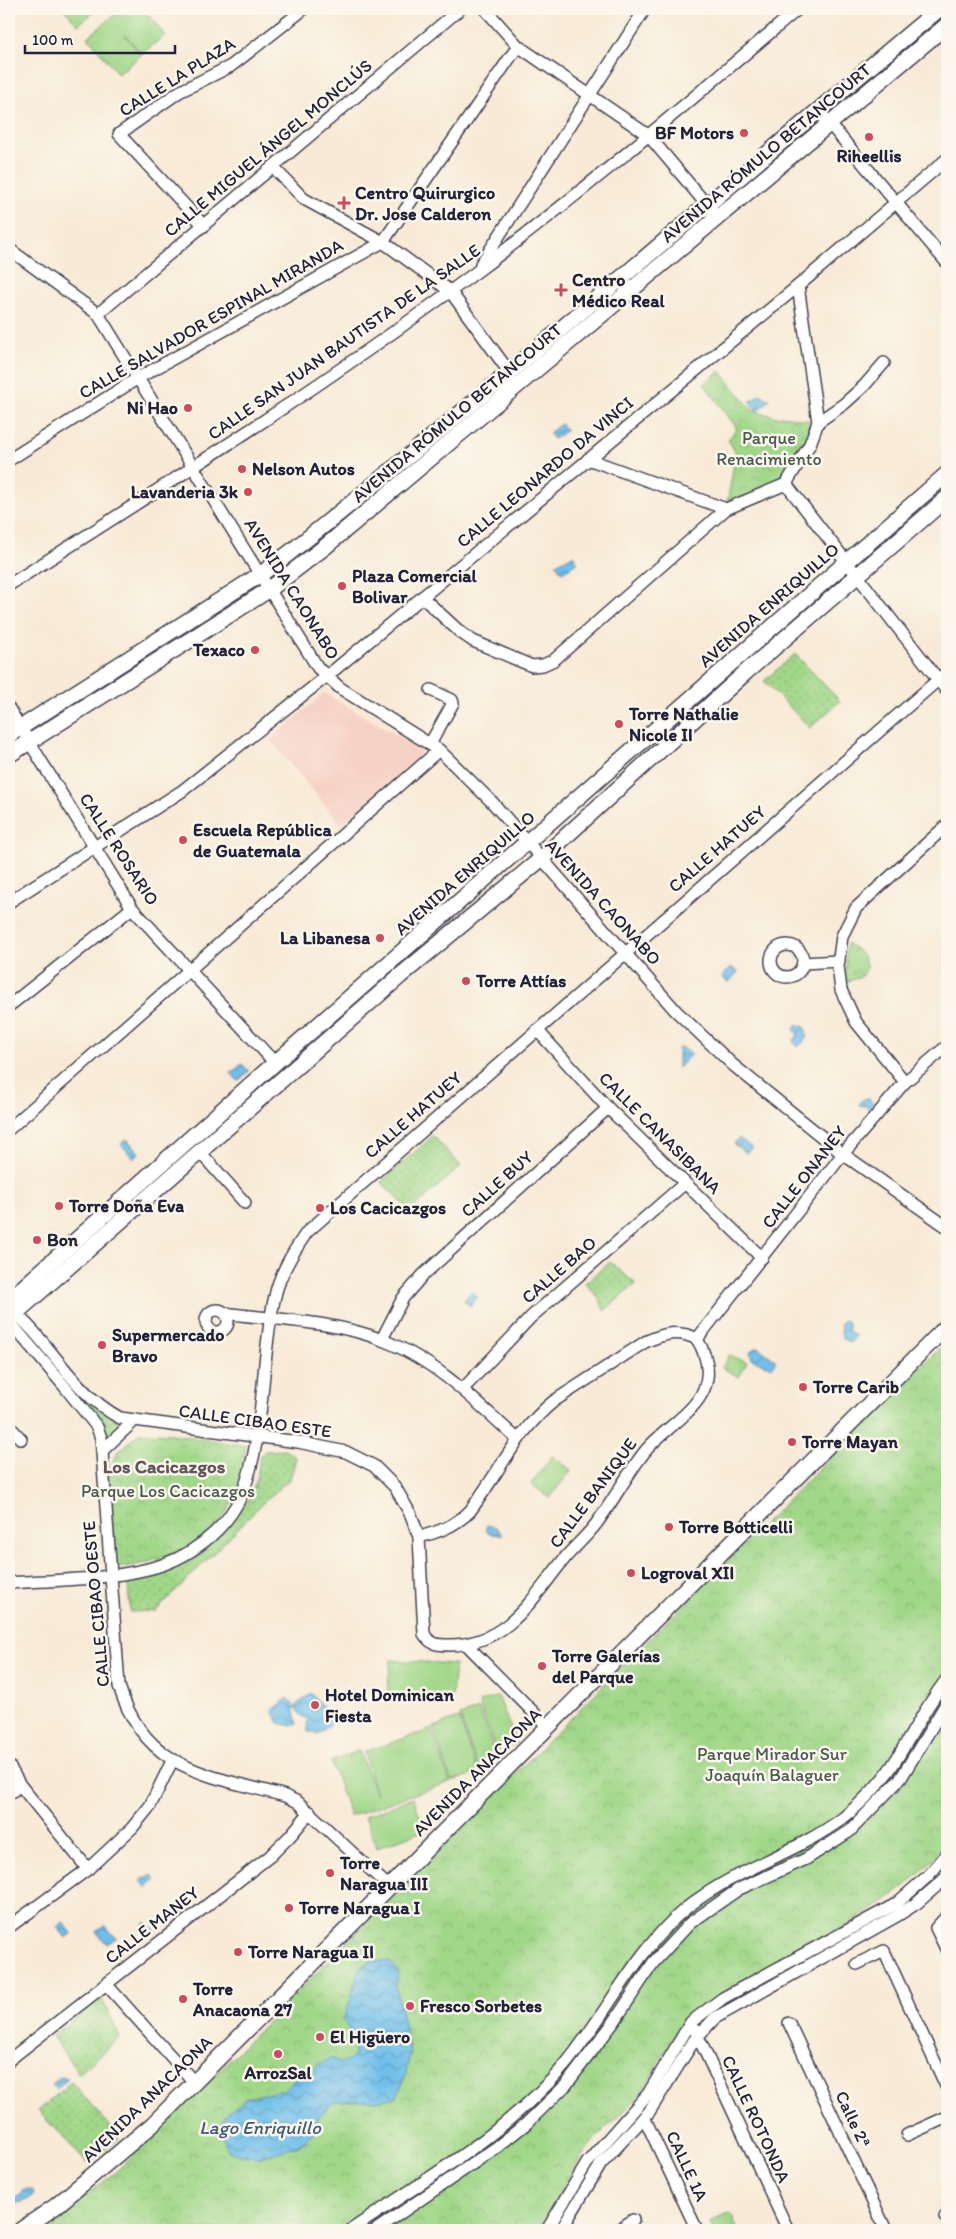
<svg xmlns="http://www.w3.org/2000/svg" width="956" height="2239" font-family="Itim,sans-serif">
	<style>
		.built { fill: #f6d1c5 }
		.grass { fill: url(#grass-dots); stroke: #617c62 }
		.park { fill: url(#park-crowns); stroke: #617c62 }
		.pitch { fill: #a0d788; stroke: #617c62 }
		.water { fill: url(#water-waves); stroke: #487092 }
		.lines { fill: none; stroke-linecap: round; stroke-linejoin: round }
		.minor-casing { stroke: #424052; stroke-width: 14 }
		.major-casing { stroke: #424052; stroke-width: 18 }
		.minor { stroke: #fff; stroke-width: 11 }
		.major { stroke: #fff; stroke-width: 15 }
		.poi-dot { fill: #d1495b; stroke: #fbf7ec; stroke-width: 2 }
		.labels { text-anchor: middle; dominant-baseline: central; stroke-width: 5; stroke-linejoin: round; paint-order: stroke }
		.street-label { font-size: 18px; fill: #22223b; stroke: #fbf7ec }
		.poi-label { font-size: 18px; font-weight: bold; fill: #22223b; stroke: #fbf7ec; text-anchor: start }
		.park-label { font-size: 18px; fill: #485852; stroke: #fbf7ec }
		.neighbourhood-label { font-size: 19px; font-weight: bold; fill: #63555b; stroke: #fbf7ec }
		.water-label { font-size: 19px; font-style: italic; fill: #3d5978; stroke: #fbf7ec }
	</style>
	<defs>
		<pattern id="grass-dots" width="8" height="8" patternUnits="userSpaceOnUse" patternTransform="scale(1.25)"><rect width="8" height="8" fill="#a0d788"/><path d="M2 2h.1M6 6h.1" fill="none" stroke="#8ab876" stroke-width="1.8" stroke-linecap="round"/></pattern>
		<pattern id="park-crowns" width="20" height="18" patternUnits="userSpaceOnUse" patternTransform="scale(1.25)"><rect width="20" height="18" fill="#a0d788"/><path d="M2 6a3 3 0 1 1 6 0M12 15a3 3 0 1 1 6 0" fill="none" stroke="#8ab876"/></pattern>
		<pattern id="water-waves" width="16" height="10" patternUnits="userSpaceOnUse" patternTransform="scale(1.25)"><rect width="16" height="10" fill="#6fbfea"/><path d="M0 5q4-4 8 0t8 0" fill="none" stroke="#5b9bbf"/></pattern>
	</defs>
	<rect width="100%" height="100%" fill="#fbf7ec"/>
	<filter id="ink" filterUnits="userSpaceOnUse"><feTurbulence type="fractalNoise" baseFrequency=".02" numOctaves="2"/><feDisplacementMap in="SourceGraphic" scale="10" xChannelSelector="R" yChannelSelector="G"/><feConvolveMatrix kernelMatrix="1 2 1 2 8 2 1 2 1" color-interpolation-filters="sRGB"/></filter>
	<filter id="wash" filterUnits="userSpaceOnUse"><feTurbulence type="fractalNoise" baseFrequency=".0096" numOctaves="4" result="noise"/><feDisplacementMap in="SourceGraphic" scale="20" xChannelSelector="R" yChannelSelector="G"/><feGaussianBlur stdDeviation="1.12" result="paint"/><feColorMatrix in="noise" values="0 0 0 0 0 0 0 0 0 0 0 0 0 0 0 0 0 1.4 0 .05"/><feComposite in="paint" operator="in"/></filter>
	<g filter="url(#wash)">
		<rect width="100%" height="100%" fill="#f8ead6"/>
		<polygon class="built" points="324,693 417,747 421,751 419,756 342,825 270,740"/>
		<g class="grass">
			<polygon points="795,654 840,701 810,728 764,681"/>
			<polygon points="433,1136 461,1166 410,1211 381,1182"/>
			<polygon points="610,1262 636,1284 604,1311 600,1299 585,1283"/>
			<polygon points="285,1450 296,1458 290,1479 267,1499 156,1611 130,1612 128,1584 175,1569 200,1554 248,1502 257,1479 260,1456 265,1451"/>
			<polygon points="101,1997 120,2037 79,2074 52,2036"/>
			<polygon points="71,2082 120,2137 88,2164 38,2111"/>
		</g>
		<g class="park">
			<polygon points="720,371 752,410 776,417 782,416 818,422 786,484 726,509 736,453 728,440 737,428 704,384"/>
			<polygon points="847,943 862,954 867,968 861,977 845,982"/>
			<polygon points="23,1326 116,1419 120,1428 113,1434 106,1431 24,1334"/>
			<path d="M947,1341V1843C883,1927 769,1955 686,2017C668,2040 659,2066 643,2090C628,2111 606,2125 590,2145C569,2171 557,2203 538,2230H42L110,2177L141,2149Z"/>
			<path d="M139,1433L173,1434L246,1446C243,1461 242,1477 237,1491C217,1544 167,1562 116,1568L109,1478L115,1455Z"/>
		</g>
		<g class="pitch">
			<polygon points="64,9 98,9 78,25"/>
			<polygon points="122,9 143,9 165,35 142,54 125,35 141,55 118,74 88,37"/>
			<polygon points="729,1355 747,1362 739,1377 722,1368"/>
			<polygon points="552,1456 571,1470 550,1498 531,1484"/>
			<polygon points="391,1660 455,1664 452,1696 387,1693"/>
			<polygon points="498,1696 517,1744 496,1751 479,1702"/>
			<polygon points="479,1709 497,1759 477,1766 460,1716"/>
			<polygon points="459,1718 478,1773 451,1781 434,1727"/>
			<polygon points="432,1729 450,1782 350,1816 331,1762 359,1751 376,1795 364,1752"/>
			<polygon points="413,1798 425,1830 377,1848 365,1816"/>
			<polygon points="731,2213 738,2230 714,2230 710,2222"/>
		</g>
		<g class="water">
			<polygon points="760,394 770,400 757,411 750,402"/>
			<polygon points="561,424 567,430 554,439 549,433"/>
			<polygon points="573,555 578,563 562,572 556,564"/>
			<polygon points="447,683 461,693 457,699 442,690"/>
			<polygon points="731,967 738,972 728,983 722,977"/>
			<path d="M797,1024L805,1027C809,1037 806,1040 798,1047L793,1042L798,1035L794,1030Z"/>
			<polygon points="682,1047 691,1054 678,1068 678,1049"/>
			<polygon points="242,1064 249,1071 238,1081 231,1073"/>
			<polygon points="866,1098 870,1099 873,1105 869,1110 865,1106 859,1105 862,1100"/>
			<polygon points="739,1138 752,1148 746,1153 734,1144"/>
			<polygon points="127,1139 139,1153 133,1158 121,1144"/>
			<polygon points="472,1291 478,1297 470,1306 464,1300"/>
			<polygon points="844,1320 848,1322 849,1332 856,1336 850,1343 842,1338 840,1323"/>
			<polygon points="758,1347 776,1361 772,1367 752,1359 750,1352"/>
			<polygon points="487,1525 496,1527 502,1535 489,1534 485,1530"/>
			<polygon points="311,1693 335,1720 318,1735 314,1732 308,1732 307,1721 294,1707"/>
			<polygon points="287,1698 292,1703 297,1724 292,1726 279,1723 272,1711"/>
			<polygon points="152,1874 155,1880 147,1888 140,1881"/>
			<polygon points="63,1922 72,1933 66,1938 57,1927"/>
			<polygon points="145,1922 155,1930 148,1936 144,1935 146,1929 143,1926"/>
			<polygon points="105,1925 116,1938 107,1944 96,1932"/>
			<polygon points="372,1961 389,1961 398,1971 396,1988 410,2052 405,2077 397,2097 377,2101 335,2101 319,2116 314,2134 299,2146 257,2158 229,2151 219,2130 226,2115 246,2098 284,2090 301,2074 331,2058 341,2063 354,2057 354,2041 344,2020 360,1967"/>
			<polygon points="60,2077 68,2078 56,2089 51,2085"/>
			<path d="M24,2189H32L34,2193C32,2199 22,2203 16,2203L13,2197L20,2196Z"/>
		</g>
	</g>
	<g filter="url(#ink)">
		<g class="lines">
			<defs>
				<g id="minor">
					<polyline points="485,9 518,46 648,135 712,211"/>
					<polyline points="818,110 947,263"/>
					<polyline points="273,167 304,199 383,242 450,291 510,373"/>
					<polyline points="204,226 119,134 179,92 231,66 304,9"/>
					<polyline points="9,249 98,314 318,668 340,688 439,750 492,802 676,1011 733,1065 843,1154 947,1227"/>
					<polyline points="481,264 645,9"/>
					<polyline points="798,286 818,422"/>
					<polyline points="98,314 460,9"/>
					<polyline points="588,459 726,509"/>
					<polyline points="9,460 138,378 383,242 518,46"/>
					<polyline points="786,484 947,691"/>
					<path d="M9,585C166,485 325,385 475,273C586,190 692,99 798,9"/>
					<polyline points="422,597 460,632 473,641 532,666 543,665 554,660 726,509 786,484 810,444 818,422 844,404 864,386 884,363"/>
					<polyline points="9,709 132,908 275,1063"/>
					<polyline points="430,744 453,703 452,700 431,690"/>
					<polyline points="9,902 182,791 327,676 798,286 947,159"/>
					<circle cx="787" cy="961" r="16"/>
					<polyline points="803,963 839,961"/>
					<polyline points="9,1006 132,908"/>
					<polyline points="537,1030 608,1108 762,1258"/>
					<polyline points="905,1082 856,1022 841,990 838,966 842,936 856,908 947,825"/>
					<polyline points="9,1129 439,750"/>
					<polyline points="200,1152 245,1203"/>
					<path d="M9,1308C51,1341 69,1390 120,1418L298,1442L346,1452L374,1466L395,1487L411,1515L419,1537L424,1634C431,1645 438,1645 450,1645C508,1645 533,1597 565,1558C575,1546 587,1536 596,1524C614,1500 628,1472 647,1449C663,1430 695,1412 704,1389C711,1372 706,1354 697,1339"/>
					<circle cx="217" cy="1321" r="11"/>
					<path d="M225,1313C275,1320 335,1321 382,1340C434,1359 477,1402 517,1439"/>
					<path d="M9,1321L65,1387L97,1427L101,1438L119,1686C145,1772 210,1775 285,1796L298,1802L389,1887"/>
					<polyline points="382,1339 403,1298 423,1275 608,1108"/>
					<polyline points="697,1339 843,1154 905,1082 947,1046"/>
					<polyline points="463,1389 531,1317 684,1184"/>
					<polyline points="9,1426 21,1439"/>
					<polyline points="103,1450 134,1421"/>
					<path d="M419,1537C439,1532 455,1526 470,1511C498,1474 517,1431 554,1401L645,1342C663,1334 678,1329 697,1339"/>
					<path d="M9,1583C55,1580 103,1580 148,1569C187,1560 226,1531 242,1494C266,1436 260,1358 275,1296C280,1273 293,1252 307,1232L947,672"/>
					<polyline points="467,1645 549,1728"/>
					<polyline points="9,1766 20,1785 88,1869"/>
					<polyline points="9,1794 20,1785"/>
					<polyline points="947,1916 936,1928 947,1951"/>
					<polyline points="9,1927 88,1869 132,1828 150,1806 172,1761"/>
					<polyline points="857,1964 884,1951 947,2088"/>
					<polyline points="106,1984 194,2082"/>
					<polyline points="789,2023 886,2230"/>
					<polyline points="695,2030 788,2230"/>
					<polyline points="9,2060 270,1856 290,1836 310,1812"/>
					<polyline points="644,2117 697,2230"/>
					<polyline points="907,2135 947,2117"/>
					<polyline points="945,2217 947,2217"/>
					<path d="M351,2230C424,2180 506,2134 564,2066C604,2018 630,1961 676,1917C724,1872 791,1857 843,1818C862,1803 883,1781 896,1760C913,1733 927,1704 947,1679"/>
					<polyline points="376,2230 497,2147 527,2123 566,2085 614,2022 653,1963 690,1923 739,1889 806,1859 850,1831 901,1778 947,1702"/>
					<polyline points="547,2230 587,2163 648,2094 691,2022 723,1998 896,1904 928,1876 947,1854"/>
					<polyline points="561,2230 601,2164 649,2112 695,2039 715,2018 895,1917 917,1903 947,1877"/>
					<polyline points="618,2230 633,2220"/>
				</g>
				<g id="major">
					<path d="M9,735L261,574L288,554C509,378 722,190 939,9"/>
					<polyline points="9,755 270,589 326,546 947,25"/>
					<polyline points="9,1300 275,1063 947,474"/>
					<polyline points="9,1319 400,976 541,859 746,672 947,498"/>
					<polyline points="21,2230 56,2206 152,2125 947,1326"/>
				</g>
			</defs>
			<use href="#minor" class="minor-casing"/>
			<use href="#major" class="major-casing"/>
			<use href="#minor" class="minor"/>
			<use href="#major" class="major"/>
		</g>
	</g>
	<g class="poi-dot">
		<circle cx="744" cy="133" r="5"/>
		<circle cx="869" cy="137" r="5"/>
		<path d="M341.5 195.5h5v5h5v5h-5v5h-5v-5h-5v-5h5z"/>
		<path d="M558.5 282.5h5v5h5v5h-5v5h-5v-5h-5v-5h5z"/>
		<circle cx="188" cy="408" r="5"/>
		<circle cx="242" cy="469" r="5"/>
		<circle cx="248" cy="492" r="5"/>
		<circle cx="342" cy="586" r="5"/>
		<circle cx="255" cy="650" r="5"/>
		<circle cx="619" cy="724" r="5"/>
		<circle cx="183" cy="840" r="5"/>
		<circle cx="380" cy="938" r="5"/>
		<circle cx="466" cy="981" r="5"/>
		<circle cx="59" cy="1206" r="5"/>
		<circle cx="320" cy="1208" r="5"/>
		<circle cx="37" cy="1240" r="5"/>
		<circle cx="102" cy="1345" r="5"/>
		<circle cx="803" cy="1387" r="5"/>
		<circle cx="792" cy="1442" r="5"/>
		<circle cx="669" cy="1527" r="5"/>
		<circle cx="631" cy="1573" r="5"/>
		<circle cx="542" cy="1666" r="5"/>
		<circle cx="315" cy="1705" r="5"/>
		<circle cx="330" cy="1873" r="5"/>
		<circle cx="289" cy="1908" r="5"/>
		<circle cx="238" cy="1952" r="5"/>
		<circle cx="183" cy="1999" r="5"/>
		<circle cx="410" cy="2006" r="5"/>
		<circle cx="320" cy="2037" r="5"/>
		<circle cx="278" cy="2054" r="5"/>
	</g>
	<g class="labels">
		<g class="street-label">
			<text transform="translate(177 77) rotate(-32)">CALLE LA PLAZA</text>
			<text transform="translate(268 148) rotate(-40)">CALLE MIGUEL ÁNGEL MONCLÚS</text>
			<text transform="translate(766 153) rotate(-40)">AVENIDA RÓMULO BETANCOURT</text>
			<text transform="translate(211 319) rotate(-30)">CALLE SALVADOR ESPINAL MIRANDA</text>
			<text transform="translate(344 342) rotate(-35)">CALLE SAN JUAN BAUTISTA DE LA SALLE</text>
			<text transform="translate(457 413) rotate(-40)">AVENIDA RÓMULO BETANCOURT</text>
			<text transform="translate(545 472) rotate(-40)">CALLE LEONARDO DA VINCI</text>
			<text transform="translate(292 589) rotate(58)">AVENIDA CAONABO</text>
			<text transform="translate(769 605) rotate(-41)">AVENIDA ENRIQUILLO</text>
			<text transform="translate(119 849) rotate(57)">CALLE ROSARIO</text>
			<text transform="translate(717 849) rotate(-41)">CALLE HATUEY</text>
			<text transform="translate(465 873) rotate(-41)">AVENIDA ENRIQUILLO</text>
			<text transform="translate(603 902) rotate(48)">AVENIDA CAONABO</text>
			<text transform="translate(413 1115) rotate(-41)">CALLE HATUEY</text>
			<text transform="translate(660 1133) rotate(45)">CALLE CANASIBANA</text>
			<text transform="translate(804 1177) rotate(-52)">CALLE ONANEY</text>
			<text transform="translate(497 1184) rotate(-42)">CALLE BUY</text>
			<text transform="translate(559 1270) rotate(-41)">CALLE BAO</text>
			<text transform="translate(255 1421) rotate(8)">CALLE CIBAO ESTE</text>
			<text transform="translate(593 1493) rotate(-53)">CALLE BANIQUE</text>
			<text transform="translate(96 1604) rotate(-95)">CALLE CIBAO OESTE</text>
			<text transform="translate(477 1772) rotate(-45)">AVENIDA ANACAONA</text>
			<text transform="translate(152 1925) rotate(-38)">CALLE MANEY</text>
			<text transform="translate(147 2099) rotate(-44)">AVENIDA ANACAONA</text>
			<text transform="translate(756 2119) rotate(65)">CALLE ROTONDA</text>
			<text transform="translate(853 2119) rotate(65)">Calle 2ª</text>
			<text transform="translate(687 2166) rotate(65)">CALLE 1A</text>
		</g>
		<g class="poi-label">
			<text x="734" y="133" text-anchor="end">BF Motors</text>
			<text x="869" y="156" text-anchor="middle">Riheellis</text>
			<text x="355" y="193">Centro Quirurgico<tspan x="355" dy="21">Dr. Jose Calderon</tspan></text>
			<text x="572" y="280">Centro<tspan x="572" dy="21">Médico Real</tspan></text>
			<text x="178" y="408" text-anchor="end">Ni Hao</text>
			<text x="252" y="469">Nelson Autos</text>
			<text x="238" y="492" text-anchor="end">Lavanderia 3k</text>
			<text x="352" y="576">Plaza Comercial<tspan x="352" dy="21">Bolivar</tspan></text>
			<text x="245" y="650" text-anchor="end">Texaco</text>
			<text x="629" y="714">Torre Nathalie<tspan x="629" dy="21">Nicole II</tspan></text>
			<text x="193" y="830">Escuela República<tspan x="193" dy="21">de Guatemala</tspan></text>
			<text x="370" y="938" text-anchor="end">La Libanesa</text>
			<text x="476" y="981">Torre Attías</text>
			<text x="69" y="1206">Torre Doña Eva</text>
			<text x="330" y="1208">Los Cacicazgos</text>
			<text x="47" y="1240">Bon</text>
			<text x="112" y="1335">Supermercado<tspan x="112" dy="21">Bravo</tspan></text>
			<text x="813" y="1387">Torre Carib</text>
			<text x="802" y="1442">Torre Mayan</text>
			<text x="679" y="1527">Torre Botticelli</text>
			<text x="641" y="1573">Logroval XII</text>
			<text x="552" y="1656">Torre Galerías<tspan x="552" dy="21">del Parque</tspan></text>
			<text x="325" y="1695">Hotel Dominican<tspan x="325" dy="21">Fiesta</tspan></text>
			<text x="340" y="1863">Torre<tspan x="340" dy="21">Naragua III</tspan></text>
			<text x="299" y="1908">Torre Naragua I</text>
			<text x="248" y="1952">Torre Naragua II</text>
			<text x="193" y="1989">Torre<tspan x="193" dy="21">Anacaona 27</tspan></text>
			<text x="420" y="2006">Fresco Sorbetes</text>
			<text x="330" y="2037">El Higüero</text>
			<text x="278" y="2073" text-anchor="middle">ArrozSal</text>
		</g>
		<g class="park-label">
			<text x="769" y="438">Parque<tspan x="769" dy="21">Renacimiento</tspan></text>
			<text x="168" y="1491">Parque Los Cacicazgos</text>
			<text x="772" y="1754">Parque Mirador Sur<tspan x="772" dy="21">Joaquín Balaguer</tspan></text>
		</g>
		<g class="neighbourhood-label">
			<text x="164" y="1466">Los Cacicazgos</text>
		</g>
		<g class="water-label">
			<text x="260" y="2127">Lago Enriquillo</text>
		</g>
	</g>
	<rect width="956" height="2239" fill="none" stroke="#fbf7ec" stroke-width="30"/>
	<path d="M25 45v8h150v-8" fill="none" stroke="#22223b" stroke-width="2.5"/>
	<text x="32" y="45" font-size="15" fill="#22223b" stroke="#fbf7ec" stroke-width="4" paint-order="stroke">100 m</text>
</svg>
